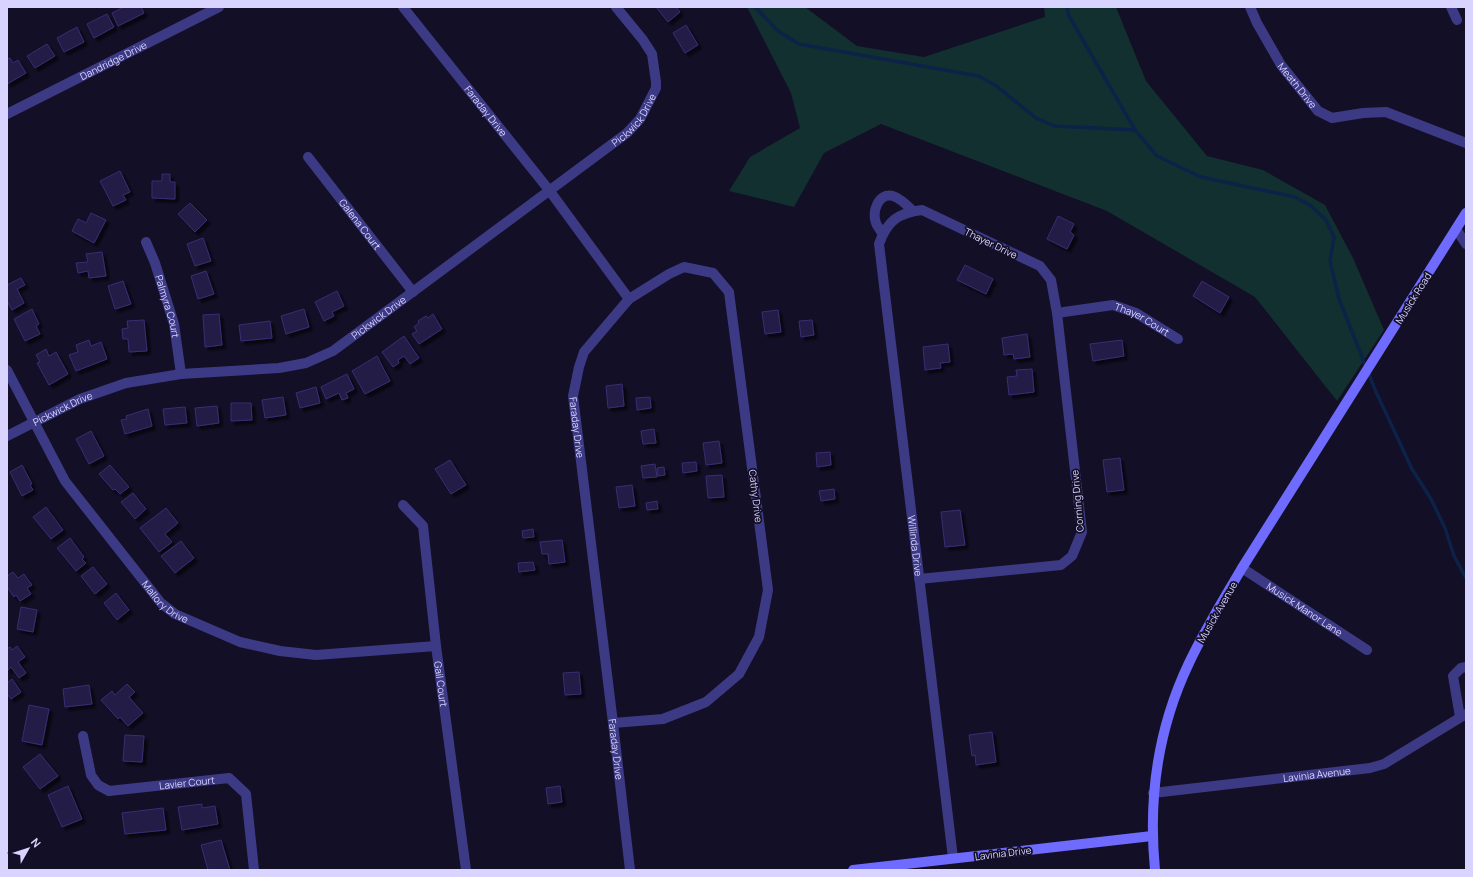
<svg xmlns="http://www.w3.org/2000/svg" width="1473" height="877" font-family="Manrope,sans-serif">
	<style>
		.green { fill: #12302f }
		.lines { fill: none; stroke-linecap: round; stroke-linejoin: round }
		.stream { stroke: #0c2248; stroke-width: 3.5 }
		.building { fill: #241b47; stroke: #3b2d73; filter: url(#shadow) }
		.street { stroke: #3d3a85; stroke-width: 10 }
		.secondary { stroke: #6f6bff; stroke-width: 10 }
		.labels { text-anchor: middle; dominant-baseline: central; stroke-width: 3.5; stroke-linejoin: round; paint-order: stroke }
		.street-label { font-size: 10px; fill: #d9d4ff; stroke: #130f26 }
	</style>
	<defs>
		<filter id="shadow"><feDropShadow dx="3.5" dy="3.5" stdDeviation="1" flood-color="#0009"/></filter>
	</defs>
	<rect width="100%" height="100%" fill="#130f26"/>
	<polygon class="green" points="747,7 805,7 857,46 924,57 1045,17 1044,7 1116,7 1146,81 1207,156 1263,170 1325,205 1353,258 1384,330 1337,401 1255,297 1107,211 881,124 824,153 794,207 729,191 750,157 800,128 791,93"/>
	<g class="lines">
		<g class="stream">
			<polyline points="755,7 778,31 799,44 978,76 995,85 1036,118 1054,126 1135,130"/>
			<polyline points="1067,7 1069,16 1135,130 1157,156 1201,177 1295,197 1310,205 1326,220 1334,237 1330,261 1339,299 1376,392 1392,426 1412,469 1431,499 1445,528 1454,556 1466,578"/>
		</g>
	</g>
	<g class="building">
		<polygon points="124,7 141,7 144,13 118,26 112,13"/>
		<polygon points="656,7 676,7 680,12 668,22"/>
		<polygon points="107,14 114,27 94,38 87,24"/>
		<polygon points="686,25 698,45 685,53 673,33"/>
		<polygon points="77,27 84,42 64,52 57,38"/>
		<polygon points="47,44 55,56 35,68 27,56"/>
		<polygon points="10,58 13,63 18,60 26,73 7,84 7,59"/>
		<polygon points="120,171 130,192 123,195 126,200 113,206 100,181"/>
		<polygon points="162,174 170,174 170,182 175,182 175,199 152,198 152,181 162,181"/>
		<polygon points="190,203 207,220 195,232 178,214"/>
		<polygon points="91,213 106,220 94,243 72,231 78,219 86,223"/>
		<polygon points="1058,216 1074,224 1070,232 1074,235 1067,249 1047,239"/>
		<polygon points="203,238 211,261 195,266 187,244"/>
		<polygon points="102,252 106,276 89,278 88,271 78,273 76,263 88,262 86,254"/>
		<polygon points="965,265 993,279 986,294 957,280"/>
		<polygon points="206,271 214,294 198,299 191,276"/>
		<polygon points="21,278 25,285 17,289 24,303 12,310 7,301 7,285"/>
		<polygon points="123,281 131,304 115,309 108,286"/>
		<polygon points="1202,281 1229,297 1220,313 1193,296"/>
		<polygon points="337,291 344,306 332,312 334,316 324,321 315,302"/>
		<polygon points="32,309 39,324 36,326 40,334 25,341 14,319"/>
		<polygon points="304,309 309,327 286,334 281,316"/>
		<polygon points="778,310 781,332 765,334 762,312"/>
		<polygon points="219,314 222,345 205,347 203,315"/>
		<polygon points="433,314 442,329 419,344 412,334 417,331 414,327 419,323 418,321 426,316 428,318"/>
		<polygon points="144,320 147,351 129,352 128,339 123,339 122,329 128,328 127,321"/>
		<polygon points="812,320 814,335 801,337 799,321"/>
		<polygon points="270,321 272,338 241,341 239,325"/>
		<polygon points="1027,334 1030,357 1014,359 1013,354 1004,355 1002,338"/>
		<polygon points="404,336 419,358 410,364 404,356 398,360 399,363 393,367 382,352"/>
		<polygon points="89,340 91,346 101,342 107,359 76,371 69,355 78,352 76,345"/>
		<polygon points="1122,340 1124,356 1093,361 1090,344"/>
		<polygon points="948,344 950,362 940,363 941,368 925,370 923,347"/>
		<polygon points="46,349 49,356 56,352 68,374 49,385 37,363 40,362 36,355"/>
		<polygon points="377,356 390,381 365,394 352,371"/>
		<polygon points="1032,369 1034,392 1009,395 1007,377 1017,376 1016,370"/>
		<polygon points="347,374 354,389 346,393 348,398 342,400 339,393 326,399 321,387"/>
		<polygon points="622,384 624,406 608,408 606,386"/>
		<polygon points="316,387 320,403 300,408 296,393"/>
		<polygon points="283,397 286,415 265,418 262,400"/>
		<polygon points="650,397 651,408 637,410 636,398"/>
		<polygon points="231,403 251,403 252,420 231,421"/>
		<polygon points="217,406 219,423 197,426 195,408"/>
		<polygon points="185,407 187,423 165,425 163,409"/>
		<polygon points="148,409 152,426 125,434 121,420 127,419 126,416"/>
		<polygon points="654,429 656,443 643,444 641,431"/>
		<polygon points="91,431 104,456 89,464 76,439"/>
		<polygon points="719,441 722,463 706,465 703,443"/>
		<polygon points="830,452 831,465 817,467 816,453"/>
		<polygon points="1120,458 1124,490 1107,492 1103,460"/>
		<polygon points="450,460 466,485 451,494 435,469"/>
		<polygon points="696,462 697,471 683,473 682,463"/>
		<polygon points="655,464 657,477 643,478 641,466"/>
		<polygon points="22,465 32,484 30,485 33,490 22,496 10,472"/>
		<polygon points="110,465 129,487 120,494 115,489 113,490 99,474"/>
		<polygon points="664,467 665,475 658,476 657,468"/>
		<polygon points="722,475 724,497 708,498 706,476"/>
		<polygon points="632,485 635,506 619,508 616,487"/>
		<polygon points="834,489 835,499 821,501 819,491"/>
		<polygon points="133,493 146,509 135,519 121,502"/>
		<polygon points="657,501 658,509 647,510 646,503"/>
		<polygon points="46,507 63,530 51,539 33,517"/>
		<polygon points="166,508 178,523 165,534 172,542 159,552 140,528"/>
		<polygon points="960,510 965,545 945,547 941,512"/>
		<polygon points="533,529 534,537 523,538 522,531"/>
		<polygon points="70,538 84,557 82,559 86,563 76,571 57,548"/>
		<polygon points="562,540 565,562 549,564 548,554 542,554 540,542"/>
		<polygon points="181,541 194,558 175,573 161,556"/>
		<polygon points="533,562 535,570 519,572 518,563"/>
		<polygon points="93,567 107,584 95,594 81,576"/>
		<polygon points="13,572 18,578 24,574 32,585 27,588 31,594 20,601 16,595 14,597 7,587 7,576"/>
		<polygon points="116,593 129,610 117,620 104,603"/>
		<polygon points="21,607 37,610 33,632 17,629"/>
		<polygon points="17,646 25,657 18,662 26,673 19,678 11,667 7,671 7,649 10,647 12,650"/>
		<polygon points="579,672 581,694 565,695 563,673"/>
		<polygon points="12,679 21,692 11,699 7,694 7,683"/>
		<polygon points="127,684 135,692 129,697 143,713 128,726 120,717 118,719 101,700 112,691 115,695"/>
		<polygon points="89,685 92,704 65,707 63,689"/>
		<polygon points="29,705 49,709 42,745 22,741"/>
		<polygon points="992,732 996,762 976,765 975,755 972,756 969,735"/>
		<polygon points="125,735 144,736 142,762 123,761"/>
		<polygon points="40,754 58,776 40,789 23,767"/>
		<polygon points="68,786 82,819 62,827 48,795"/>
		<polygon points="560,786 562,802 548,804 546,788"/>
		<polygon points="202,804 202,808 215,806 218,824 182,830 178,807"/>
		<polygon points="163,808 166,830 125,834 122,813"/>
		<polygon points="221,840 230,870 208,870 201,845"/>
	</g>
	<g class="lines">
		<g class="street">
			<path id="s1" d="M403,7L549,190L629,299"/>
			<path id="s2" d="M1250,7L1257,23L1281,65L1318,111L1332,118L1363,113L1386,112L1466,143"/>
			<polyline points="1451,7 1457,20"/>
			<path id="s3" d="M7,114L219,7"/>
			<path id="s4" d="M308,157L413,292"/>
			<polyline points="1456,229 1466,244"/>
			<path d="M883,234C880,230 877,226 876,223C872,212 878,192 893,196C900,198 908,206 913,211"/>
			<path id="s5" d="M146,242L155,263L174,324L181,374"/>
			<path id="s6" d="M1057,313L1113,305L1136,313L1178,339"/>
			<path id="s7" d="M7,370L65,481L161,603L175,614L240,642L280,651L316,655L436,646"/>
			<path id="s8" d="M7,436L80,399L126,383L181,374L279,368L306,363L333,351L627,133L640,119L656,88V82L652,54L643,40L616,7"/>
			<path id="s9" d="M403,505L423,526L436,646L466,870"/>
			<path id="s10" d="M1242,568L1367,650"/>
			<path id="s11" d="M919,579L1061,565L1072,556L1082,532L1057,313L1051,280L1040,266L922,210C898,213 887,221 879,244L953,858"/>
			<polyline points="1460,717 1453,676 1461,668 1466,667"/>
			<path id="s12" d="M613,723L663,719L706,702L739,674L759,637L768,590L729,292L713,273L684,267L669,274L629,299L584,352L579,367L573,396L613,723L630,870"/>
			<path id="s13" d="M83,736L91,775L98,785L109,791L229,778L246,794L254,870"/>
			<path id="s14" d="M1153,793L1370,768L1384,764L1466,714"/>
		</g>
		<g class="secondary">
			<polyline points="853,870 1152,836"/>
			<path d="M1155,870C1148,798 1157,730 1189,663C1204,631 1223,600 1242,568L1466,213"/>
		</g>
	</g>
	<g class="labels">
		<g class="street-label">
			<text stroke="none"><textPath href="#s3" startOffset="119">Dandridge Drive</textPath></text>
			<text stroke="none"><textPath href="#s2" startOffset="92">Meath Drive</textPath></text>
			<text stroke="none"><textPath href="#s1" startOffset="133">Faraday Drive</textPath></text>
			<text stroke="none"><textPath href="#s8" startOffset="722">Pickwick Drive</textPath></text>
			<text stroke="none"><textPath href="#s4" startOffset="85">Galena Court</textPath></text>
			<text transform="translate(991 243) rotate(26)">Thayer Drive</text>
			<text transform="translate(1413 298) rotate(-58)">Musick Road</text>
			<text stroke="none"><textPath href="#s5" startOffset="68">Palmyra Court</textPath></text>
			<text stroke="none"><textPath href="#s8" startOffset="398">Pickwick Drive</textPath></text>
			<text stroke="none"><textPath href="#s6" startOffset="89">Thayer Court</textPath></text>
			<text stroke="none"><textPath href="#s8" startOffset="62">Pickwick Drive</textPath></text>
			<text stroke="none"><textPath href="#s12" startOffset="795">Faraday Drive</textPath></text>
			<text transform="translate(756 496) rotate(83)">Cathy Drive</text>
			<text transform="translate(1077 501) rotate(-95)">Corning Drive</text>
			<text stroke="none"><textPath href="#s11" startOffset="948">Willinda Drive</textPath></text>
			<text stroke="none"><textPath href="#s7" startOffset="283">Mallory Drive</textPath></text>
			<text stroke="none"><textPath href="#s10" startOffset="75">Musick Manor Lane</textPath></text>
			<text transform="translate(1217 612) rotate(-60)">Musick Avenue</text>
			<text stroke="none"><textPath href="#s9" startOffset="188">Gail Court</textPath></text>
			<text stroke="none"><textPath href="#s12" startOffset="1119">Faraday Drive</textPath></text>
			<text stroke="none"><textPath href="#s14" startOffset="165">Lavinia Avenue</textPath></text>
			<text stroke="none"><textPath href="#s13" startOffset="143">Lavier Court</textPath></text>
			<text transform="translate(1003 853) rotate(-7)">Lavinia Drive</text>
		</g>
	</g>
	<rect width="1473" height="877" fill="none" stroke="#d9d4ff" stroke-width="16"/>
	<g transform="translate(28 849) rotate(51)" stroke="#130f26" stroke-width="3" paint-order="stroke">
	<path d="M0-3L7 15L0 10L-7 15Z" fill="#d9d4ff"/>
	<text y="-6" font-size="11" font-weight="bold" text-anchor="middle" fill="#d9d4ff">N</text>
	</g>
</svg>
